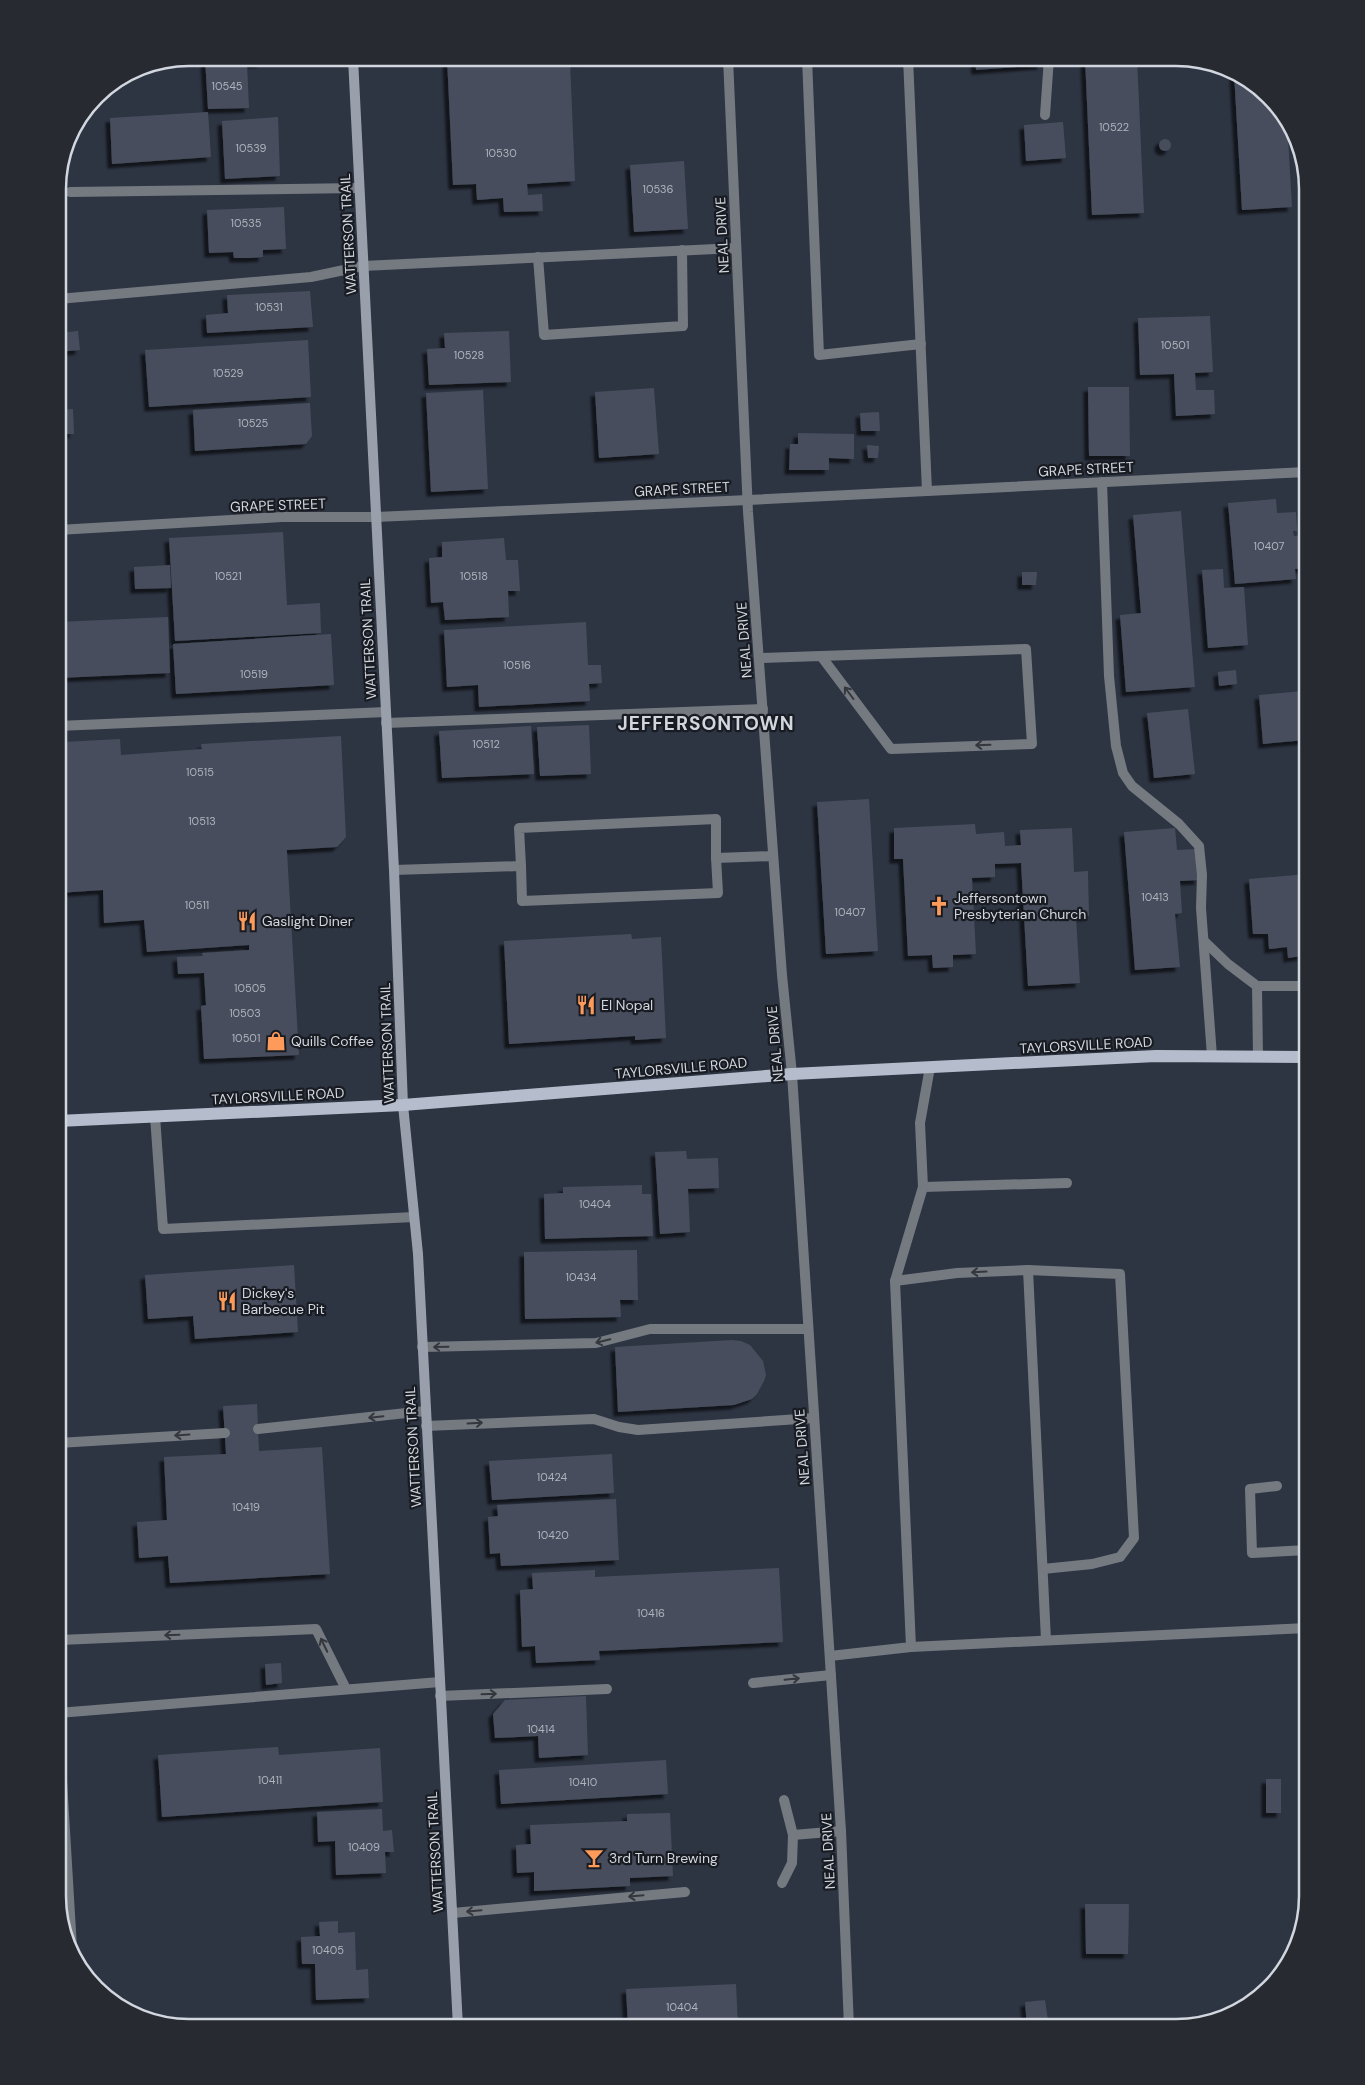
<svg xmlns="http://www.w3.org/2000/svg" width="1365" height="2085" font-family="'DM Sans',sans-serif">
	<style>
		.building { fill: #464e5c; filter: url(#shadow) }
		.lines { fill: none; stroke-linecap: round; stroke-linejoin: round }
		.lane { stroke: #757980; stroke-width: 10 }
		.street { stroke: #757980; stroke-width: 10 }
		.secondary { stroke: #99a0ab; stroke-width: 10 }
		.primary { stroke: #b5bdcc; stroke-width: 12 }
		.oneway { stroke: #34383e }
		.labels { text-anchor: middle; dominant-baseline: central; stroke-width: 4.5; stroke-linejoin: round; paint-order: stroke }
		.number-label { font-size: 11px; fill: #aeb4be }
		.street-label { font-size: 14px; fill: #d1d6df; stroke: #181c22 }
		.poi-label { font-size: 14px; fill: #d1d6df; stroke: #181c22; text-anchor: start }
		.district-label { font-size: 19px; font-weight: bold; letter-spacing: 1px; fill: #d1d6df; stroke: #181c22 }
		.rim { fill: none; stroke: #d1d6df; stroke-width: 2.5 }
	</style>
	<defs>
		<filter id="shadow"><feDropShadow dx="-4.5" dy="4.5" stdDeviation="1" flood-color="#0009"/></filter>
	</defs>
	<rect width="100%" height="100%" fill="#2d3442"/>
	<g class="building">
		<polygon points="205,58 261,58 262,63 247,64 249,108 208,109"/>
		<polygon points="447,58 590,58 590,61 570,62 575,181 527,184 528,195 542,194 543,211 504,212 503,198 477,200 476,184 453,185"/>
		<polygon points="975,58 1041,58 1042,65 976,70"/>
		<polygon points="1085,58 1137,58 1144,213 1092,215"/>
		<polygon points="1234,73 1242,75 1287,121 1292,207 1242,210"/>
		<polygon points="208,112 211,157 112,164 110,118"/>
		<polygon points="278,117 280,176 225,179 222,121"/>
		<polygon points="1063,122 1066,158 1026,161 1024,125"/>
		<circle cx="1165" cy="145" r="6"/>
		<polygon points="684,161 688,229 634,232 630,165"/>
		<polygon points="284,207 286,249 263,250 263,257 251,258 234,258 233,252 209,253 207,210"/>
		<polygon points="310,291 313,327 207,333 206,315 228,313 227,295"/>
		<polygon points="1210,316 1213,372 1195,373 1196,390 1214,390 1215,414 1176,416 1174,374 1140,375 1138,318"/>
		<polygon points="78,331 80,350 58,352 58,333"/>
		<polygon points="509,331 511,382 429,385 427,349 445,348 444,333"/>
		<polygon points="308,340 311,397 149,407 145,350"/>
		<polygon points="1088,387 1129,387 1130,456 1089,456"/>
		<polygon points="654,388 659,454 599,458 595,392"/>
		<polygon points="483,390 488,489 431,492 426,393"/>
		<polygon points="310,403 312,436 306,444 195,451 193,410"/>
		<polygon points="73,409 74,434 58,434 58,410"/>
		<polygon points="879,412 880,431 861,431 860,413"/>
		<polygon points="798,433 854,434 854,459 829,458 829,470 789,470 790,444 798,444"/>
		<polygon points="867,445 879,446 878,458 868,458"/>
		<polygon points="1276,499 1277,513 1296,512 1297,531 1293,531 1294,536 1306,535 1307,568 1295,569 1296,579 1235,584 1228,503"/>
		<polygon points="1181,511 1195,687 1126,692 1120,615 1141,613 1133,515"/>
		<polygon points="283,532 287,605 320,603 321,633 175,641 169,538"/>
		<polygon points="504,538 506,560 518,560 520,591 508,591 509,617 445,620 443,602 431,603 429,558 442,557 442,542"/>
		<polygon points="170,565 171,588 135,589 134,567"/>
		<polygon points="1223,569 1224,588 1244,587 1248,645 1208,648 1202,570"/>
		<polygon points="1022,572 1037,572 1036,585 1022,585"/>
		<polygon points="168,617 170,673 58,678 58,622"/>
		<polygon points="586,622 588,665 601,665 601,669 602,683 589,684 590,701 479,707 478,685 447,687 444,630"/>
		<polygon points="331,634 334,685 176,694 173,644"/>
		<polygon points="1236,670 1237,684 1219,686 1218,672"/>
		<polygon points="1303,691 1304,706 1307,705 1307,721 1304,721 1306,740 1263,744 1259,695"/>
		<polygon points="1188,709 1195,774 1154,778 1147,713"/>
		<polygon points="589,725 591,774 540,776 537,727"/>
		<polygon points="531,726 534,774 442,778 439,731"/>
		<polygon points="341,736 346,837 337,847 287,850 287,852 299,1055 204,1059 201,1006 206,1005 204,973 178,974 177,957 203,956 202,953 249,950 249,945 147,952 144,920 104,923 103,890 58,893 58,752 64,751 63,742 120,739 121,755 202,749 201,744"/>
		<polygon points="869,799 878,951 826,954 817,802"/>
		<polygon points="975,824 976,834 1004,832 1005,846 1021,845 1020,830 1072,828 1074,872 1088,871 1088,874 1089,916 1076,917 1080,983 1028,986 1021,863 995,864 995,877 972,878 976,954 953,955 953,967 933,968 932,955 908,956 903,859 894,859 894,828"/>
		<polygon points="1175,828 1177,850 1196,849 1199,880 1180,881 1182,913 1175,914 1180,967 1135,970 1124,832"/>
		<polygon points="1307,874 1307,946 1302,946 1302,956 1288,958 1287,947 1269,949 1268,934 1253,934 1249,879"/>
		<polygon points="631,934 632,939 661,937 666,1038 635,1040 635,1036 509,1044 504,941"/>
		<polygon points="686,1151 687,1159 718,1158 719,1188 688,1189 690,1232 660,1234 655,1152"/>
		<polygon points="642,1185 642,1194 651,1194 653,1236 545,1239 544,1194 563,1193 563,1187"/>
		<polygon points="637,1250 638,1300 620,1300 621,1317 525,1319 524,1252"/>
		<polygon points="294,1265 298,1332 195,1339 193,1316 148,1319 145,1275"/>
		<polygon points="732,1340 741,1341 750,1345 763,1361 766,1375 764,1381 757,1394 752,1399 734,1405 618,1412 615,1347"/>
		<polygon points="257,1404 259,1451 322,1447 330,1574 170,1583 168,1556 139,1558 137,1522 167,1520 164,1457 226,1454 223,1406"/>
		<polygon points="612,1454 614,1493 492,1500 489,1461"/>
		<polygon points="616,1499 619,1560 501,1566 500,1553 490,1554 488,1517 498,1516 497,1505"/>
		<polygon points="779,1568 783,1642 599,1651 600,1660 536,1663 535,1646 522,1647 520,1590 533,1589 532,1573 595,1570 595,1577"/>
		<polygon points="281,1663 282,1683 266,1685 265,1664"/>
		<polygon points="586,1696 588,1755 539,1758 538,1736 495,1738 493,1714 505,1700"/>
		<polygon points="1305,1699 1307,1699 1307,1722 1306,1722"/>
		<polygon points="278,1747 279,1755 380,1748 383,1802 162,1817 158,1755"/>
		<polygon points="666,1760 668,1794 501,1804 499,1770"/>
		<rect x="1266" y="1779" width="15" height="34"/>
		<polygon points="382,1809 383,1831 392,1830 394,1852 385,1852 386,1873 336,1875 335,1841 318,1842 317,1812"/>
		<polygon points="670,1813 673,1876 630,1878 630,1886 534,1891 534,1872 517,1873 516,1845 531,1844 530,1825 627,1821 627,1814"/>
		<polygon points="1085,1904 1129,1904 1128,1954 1086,1954"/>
		<polygon points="338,1921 338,1933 355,1932 356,1970 368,1969 369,1998 316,2000 315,1964 302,1964 301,1937 320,1936 319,1922"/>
		<polygon points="736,1984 738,2027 628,2027 626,1989"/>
		<polygon points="1045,2000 1049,2027 1027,2027 1025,2002"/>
	</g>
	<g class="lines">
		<g class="lane">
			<polyline points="807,58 819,355 921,344"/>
			<polyline points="908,58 927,491"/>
			<polyline points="1045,115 1049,58"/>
			<polyline points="70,192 359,188"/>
			<polyline points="538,257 544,335 683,326 682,250"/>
			<polyline points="58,299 311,277 363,266 736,248"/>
			<polyline points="1102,482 1109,676 1116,746 1123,773 1132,786 1179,824 1199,846 1202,875 1201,908 1212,1056"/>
			<polyline points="759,658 1026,649 1032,744 891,749 821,656"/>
			<polyline points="386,723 763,709"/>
			<polyline points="58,726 386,712"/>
			<polyline points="521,866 522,901 718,893 716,858"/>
			<polyline points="394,870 521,866 519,828 716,819 716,858 773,856"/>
			<polyline points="1204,941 1228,964 1257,986 1307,986"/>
			<polyline points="1257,986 1258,1056"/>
			<polyline points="155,1116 163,1229 414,1217"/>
			<polyline points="923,1187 1067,1183"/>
			<polyline points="1028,1270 1046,1640"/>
			<polyline points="895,1281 957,1273 1028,1270 1120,1274 1134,1538 1120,1557 1092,1564 1043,1569"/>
			<polyline points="422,1347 596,1343 650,1329 808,1329"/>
			<polyline points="426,1426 594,1419 619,1427 638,1430 814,1418"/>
			<polyline points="258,1429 425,1411"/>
			<polyline points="58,1443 225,1433"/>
			<polyline points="1277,1486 1250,1489 1252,1553 1307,1550"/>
			<polyline points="60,1640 316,1629 346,1689"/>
			<polyline points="911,1647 1307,1628"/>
			<polyline points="830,1656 911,1647 895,1281 923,1187 920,1123 930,1067"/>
			<polyline points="753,1683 831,1675"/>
			<polyline points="440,1696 607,1689"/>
			<polyline points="58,1713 440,1682"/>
			<polyline points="793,1835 841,1831"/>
			<polyline points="782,1883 792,1863 793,1835 784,1800"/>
			<polyline points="453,1913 685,1892"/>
		</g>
		<g class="street">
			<polyline points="728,58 748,512 782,975 792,1074 841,1831 849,2027"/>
			<polyline points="58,530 282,517 376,517 748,500 1307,472"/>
			<polyline points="58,1597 60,1640 58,1713 72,1948"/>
		</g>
		<polyline class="secondary" points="353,58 394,870 403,1105 418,1254 458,2027"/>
		<polyline class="primary" points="58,1121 403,1105 792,1074 1156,1056 1307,1057"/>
	</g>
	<defs><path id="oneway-shaft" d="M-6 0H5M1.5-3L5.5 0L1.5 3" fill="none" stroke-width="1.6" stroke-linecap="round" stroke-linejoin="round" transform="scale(1.25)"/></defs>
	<g class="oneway">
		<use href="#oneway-shaft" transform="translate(849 693) rotate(-127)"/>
		<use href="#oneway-shaft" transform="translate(983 745) rotate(178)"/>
		<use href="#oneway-shaft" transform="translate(979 1272) rotate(177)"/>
		<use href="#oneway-shaft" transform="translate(603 1341) rotate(166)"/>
		<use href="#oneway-shaft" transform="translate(441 1347) rotate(179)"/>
		<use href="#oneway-shaft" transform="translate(376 1417) rotate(174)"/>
		<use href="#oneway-shaft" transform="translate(475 1423) rotate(-3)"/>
		<use href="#oneway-shaft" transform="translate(182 1435) rotate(176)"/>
		<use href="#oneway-shaft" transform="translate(172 1635) rotate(178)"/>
		<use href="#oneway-shaft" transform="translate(324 1645) rotate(-116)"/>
		<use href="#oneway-shaft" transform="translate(792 1679) rotate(-6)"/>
		<use href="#oneway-shaft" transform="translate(489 1694) rotate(-2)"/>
		<use href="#oneway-shaft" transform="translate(636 1896) rotate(175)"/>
		<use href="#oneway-shaft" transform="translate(474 1911) rotate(175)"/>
	</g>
	<defs>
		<symbol id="church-bare" viewBox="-9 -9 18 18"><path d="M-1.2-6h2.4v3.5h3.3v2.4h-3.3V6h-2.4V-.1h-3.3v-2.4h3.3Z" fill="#ff9b5a" stroke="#181c22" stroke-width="2.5" paint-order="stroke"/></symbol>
		<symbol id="restaurant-bare" viewBox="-9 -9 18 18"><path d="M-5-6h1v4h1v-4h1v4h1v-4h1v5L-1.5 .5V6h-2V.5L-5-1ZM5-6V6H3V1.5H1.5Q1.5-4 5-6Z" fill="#ff9b5a" stroke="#181c22" stroke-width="2.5" paint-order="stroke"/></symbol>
		<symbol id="shop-bare" viewBox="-9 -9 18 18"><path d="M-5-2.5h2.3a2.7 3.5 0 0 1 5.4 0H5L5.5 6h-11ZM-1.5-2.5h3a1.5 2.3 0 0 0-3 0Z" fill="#ff9b5a" stroke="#181c22" stroke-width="2.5" paint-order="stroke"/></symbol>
		<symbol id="bar-bare" viewBox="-9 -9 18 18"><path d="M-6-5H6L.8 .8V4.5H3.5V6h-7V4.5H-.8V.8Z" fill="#ff9b5a" stroke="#181c22" stroke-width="2.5" paint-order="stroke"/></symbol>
	</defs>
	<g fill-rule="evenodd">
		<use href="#church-bare" x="925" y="892" width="28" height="28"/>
		<use href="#restaurant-bare" x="233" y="907" width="28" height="28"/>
		<use href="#restaurant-bare" x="572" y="991" width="28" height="28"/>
		<use href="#shop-bare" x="262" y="1027" width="28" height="28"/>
		<use href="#restaurant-bare" x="213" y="1287" width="28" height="28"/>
		<use href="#bar-bare" x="580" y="1844" width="28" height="28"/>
	</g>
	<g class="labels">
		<g class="number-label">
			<text x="227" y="86">10545</text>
			<text x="1114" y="127">10522</text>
			<text x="251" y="148">10539</text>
			<text x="501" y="153">10530</text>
			<text x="658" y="189">10536</text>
			<text x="246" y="223">10535</text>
			<text x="269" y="307">10531</text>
			<text x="1175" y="345">10501</text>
			<text x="469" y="355">10528</text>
			<text x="228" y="373">10529</text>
			<text x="253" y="423">10525</text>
			<text x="1269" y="546">10407</text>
			<text x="228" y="576">10521</text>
			<text x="474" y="576">10518</text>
			<text x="517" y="665">10516</text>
			<text x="254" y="674">10519</text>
			<text x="486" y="744">10512</text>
			<text x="200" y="772">10515</text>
			<text x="202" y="821">10513</text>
			<text x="1155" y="897">10413</text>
			<text x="197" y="905">10511</text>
			<text x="850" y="912">10407</text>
			<text x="250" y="988">10505</text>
			<text x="245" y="1013">10503</text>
			<text x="246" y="1038">10501</text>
			<text x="595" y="1204">10404</text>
			<text x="581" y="1277">10434</text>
			<text x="552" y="1477">10424</text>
			<text x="246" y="1507">10419</text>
			<text x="553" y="1535">10420</text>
			<text x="651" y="1613">10416</text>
			<text x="541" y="1729">10414</text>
			<text x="270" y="1780">10411</text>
			<text x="583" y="1782">10410</text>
			<text x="364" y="1847">10409</text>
			<text x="328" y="1950">10405</text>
			<text x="682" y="2007">10404</text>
		</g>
		<g class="street-label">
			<text transform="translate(348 234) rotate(-93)">WATTERSON TRAIL</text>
			<text transform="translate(722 235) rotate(-93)">NEAL DRIVE</text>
			<text transform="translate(1086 469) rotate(-3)">GRAPE STREET</text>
			<text transform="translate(682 489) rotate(-3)">GRAPE STREET</text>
			<text transform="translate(278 505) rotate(-2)">GRAPE STREET</text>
			<text transform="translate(368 639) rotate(-93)">WATTERSON TRAIL</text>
			<text transform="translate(744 640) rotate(-94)">NEAL DRIVE</text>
			<text transform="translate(387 1043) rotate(-92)">WATTERSON TRAIL</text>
			<text transform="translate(775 1044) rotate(-95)">NEAL DRIVE</text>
			<text transform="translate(1086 1045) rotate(-3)">TAYLORSVILLE ROAD</text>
			<text transform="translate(681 1068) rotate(-5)">TAYLORSVILLE ROAD</text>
			<text transform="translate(278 1096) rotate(-3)">TAYLORSVILLE ROAD</text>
			<text transform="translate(413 1447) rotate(-93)">WATTERSON TRAIL</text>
			<text transform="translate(802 1447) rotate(-94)">NEAL DRIVE</text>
			<text transform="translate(828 1851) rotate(-93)">NEAL DRIVE</text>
			<text transform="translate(435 1852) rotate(-93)">WATTERSON TRAIL</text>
		</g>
		<g class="poi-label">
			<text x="954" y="898">Jeffersontown<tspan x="954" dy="16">Presbyterian Church</tspan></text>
			<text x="262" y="921">Gaslight Diner</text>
			<text x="601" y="1005">El Nopal</text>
			<text x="291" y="1041">Quills Coffee</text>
			<text x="242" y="1293">Dickey's<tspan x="242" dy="16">Barbecue Pit</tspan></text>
			<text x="609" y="1858">3rd Turn Brewing</text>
		</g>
		<g class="district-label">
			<text x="706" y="723">JEFFERSONTOWN</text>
		</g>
	</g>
	<path d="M0 0H1365V2085H0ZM189 66H1176A123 123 0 0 1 1299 189V1896A123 123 0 0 1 1176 2019H189A123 123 0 0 1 66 1896V189A123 123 0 0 1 189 66Z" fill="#272b31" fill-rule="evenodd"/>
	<path class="rim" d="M189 66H1176A123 123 0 0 1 1299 189V1896A123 123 0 0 1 1176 2019H189A123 123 0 0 1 66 1896V189A123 123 0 0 1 189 66Z"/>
</svg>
